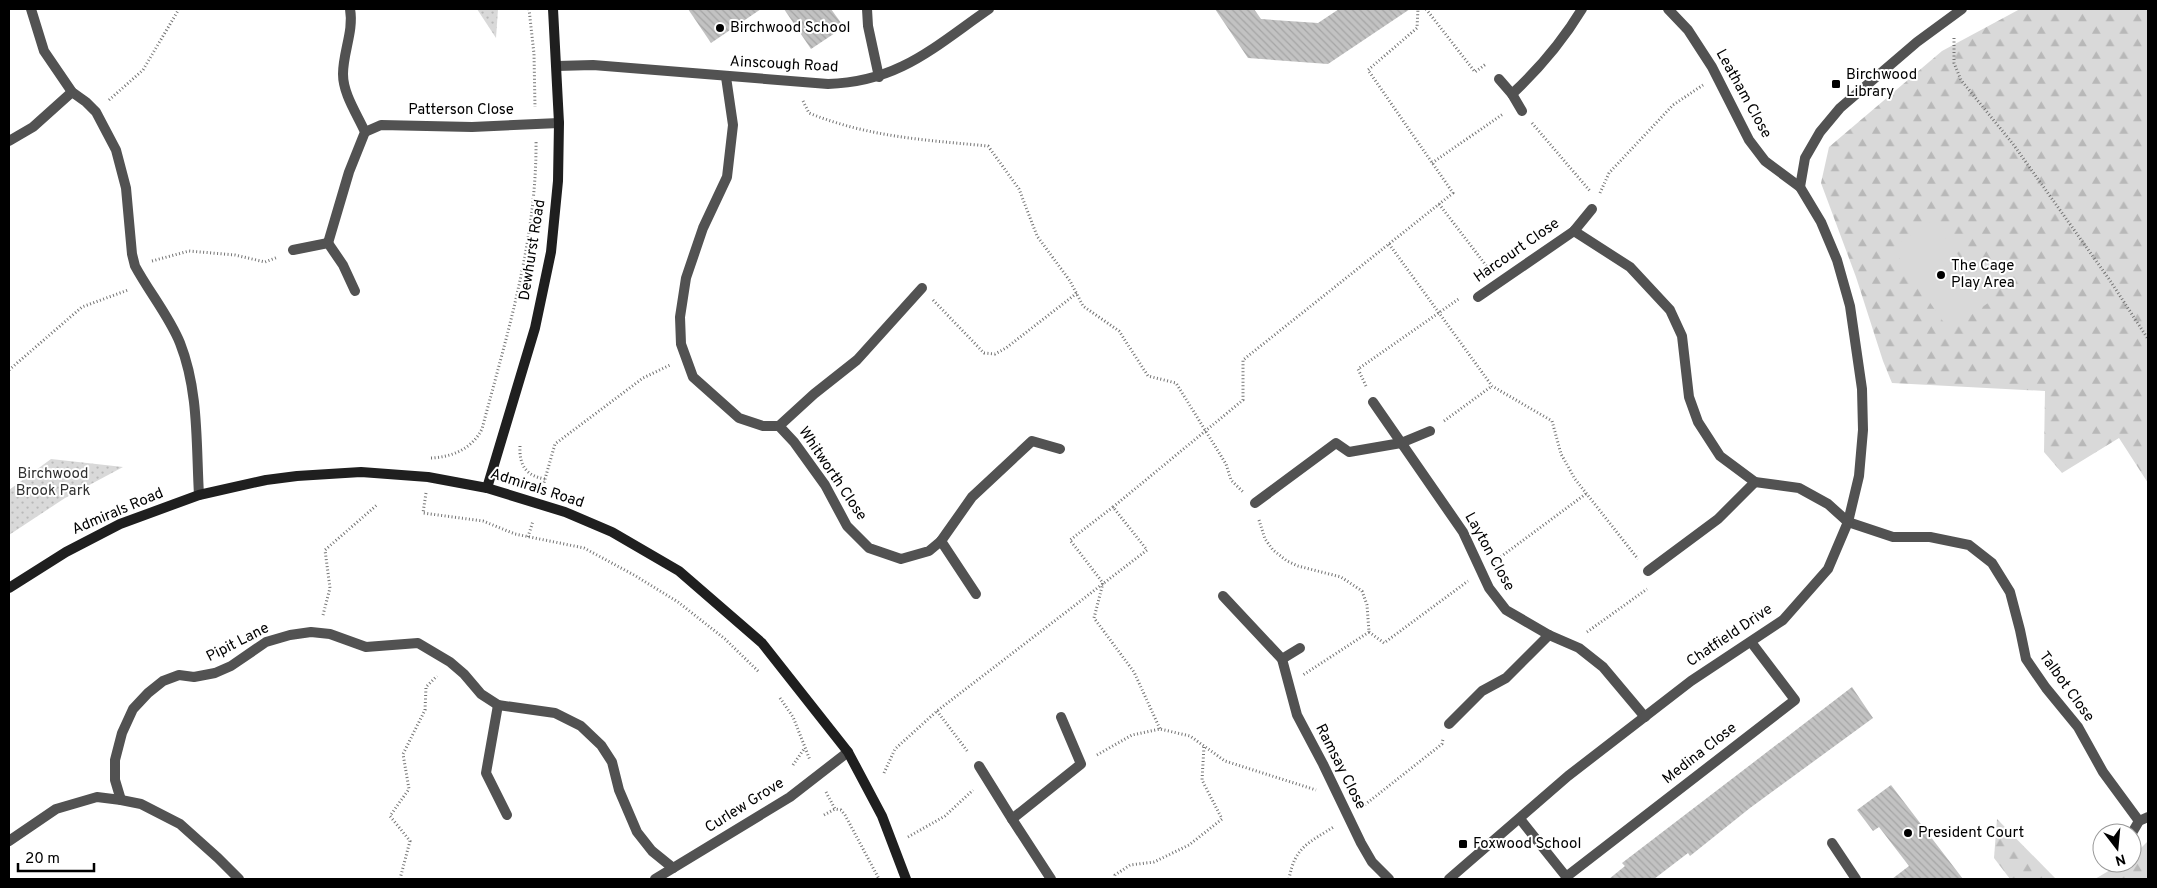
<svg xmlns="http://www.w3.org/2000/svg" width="2157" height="888" font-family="Overpass,sans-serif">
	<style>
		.grass { fill: url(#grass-dots) }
		.forest { fill: url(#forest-firs) }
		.pitch { fill: #d9d9d9 }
		.building { fill: url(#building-back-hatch) }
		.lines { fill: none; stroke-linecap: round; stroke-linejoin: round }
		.path { stroke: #747474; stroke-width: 3; stroke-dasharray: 1 2.5; stroke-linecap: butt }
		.lane { stroke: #525252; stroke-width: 10 }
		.street { stroke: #525252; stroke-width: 10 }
		.secondary { stroke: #1f1f1f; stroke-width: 10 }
		.poi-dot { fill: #000; stroke: #fff; stroke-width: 2 }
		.labels { text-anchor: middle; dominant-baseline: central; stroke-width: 4; stroke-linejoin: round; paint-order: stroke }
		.poi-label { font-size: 15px; fill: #000; stroke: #fff; text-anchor: start }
		.street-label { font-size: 15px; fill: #000; stroke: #fff }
		.park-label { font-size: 15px; fill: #303030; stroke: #fff }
	</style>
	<defs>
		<pattern id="grass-dots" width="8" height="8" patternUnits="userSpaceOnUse" patternTransform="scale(1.25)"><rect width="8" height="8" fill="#d9d9d9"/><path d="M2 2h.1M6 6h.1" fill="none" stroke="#b8b8b8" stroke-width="1.8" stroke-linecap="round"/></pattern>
		<pattern id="forest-firs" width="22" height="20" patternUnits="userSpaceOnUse" patternTransform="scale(1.25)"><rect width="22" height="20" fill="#d9d9d9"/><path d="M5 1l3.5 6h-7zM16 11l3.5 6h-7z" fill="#b8b8b8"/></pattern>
		<pattern id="building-back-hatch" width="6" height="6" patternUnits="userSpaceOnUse" patternTransform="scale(1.25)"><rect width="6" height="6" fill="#c2c2c2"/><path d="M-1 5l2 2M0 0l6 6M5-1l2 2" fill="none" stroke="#a5a5a5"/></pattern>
	</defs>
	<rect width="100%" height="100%" fill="#fff"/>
	<g class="grass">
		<polygon points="477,9 498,9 496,38"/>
		<polygon points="51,459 123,467 65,498 9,535 9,490"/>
	</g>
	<g class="forest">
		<polygon points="2020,9 2148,9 2148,483 2119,438 2062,473 2044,452 2045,391 1892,383 1883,361 1856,277 1821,183 1829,147 1942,51"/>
		<polygon points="1997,819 2056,879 2010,879 1994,858"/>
		<polygon points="2148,841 2148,879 2095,879 2122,863 2132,863 2132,857"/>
	</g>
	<polygon class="pitch" points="1933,220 1991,301 1949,330 1892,248"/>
	<g class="building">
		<polygon points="688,9 761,9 711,43"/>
		<polygon points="784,9 831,9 844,27 811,49"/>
		<polygon points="1215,9 1254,9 1261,19 1318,23 1339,9 1410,9 1328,64 1248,58"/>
		<polygon points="1852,687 1873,718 1750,808 1690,856 1688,853 1654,879 1609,879 1625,866 1622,863"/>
		<polygon points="1891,785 1963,879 1892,879 1909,866 1879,827 1873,831 1857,810"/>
	</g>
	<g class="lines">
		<g class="path">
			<polyline points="529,9 534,54 535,107"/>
			<polyline points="1426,9 1475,72 1486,64"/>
			<polyline points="1954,38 1954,63 1961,80 2013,144 2109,279 2148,339"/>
			<polyline points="109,100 143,70 179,9"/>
			<path d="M803,101L809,113C868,137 925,140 988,146L1019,189L1037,236L1070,281L1083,306L1119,331L1148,376L1176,383L1226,464L1231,480L1243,492"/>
			<polyline points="1532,123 1590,191"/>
			<polyline points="1432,163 1503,114"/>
			<polyline points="1600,193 1609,173 1673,105 1703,85"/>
			<polyline points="1439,204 1488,268"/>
			<polyline points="1389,244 1492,386 1552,421 1561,454 1575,479 1638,559"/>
			<polyline points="152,261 189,251 235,255 265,262 278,257"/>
			<polyline points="933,300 984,353 995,354 1006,348 1077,293"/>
			<polyline points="9,370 82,307 128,290"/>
			<polyline points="1366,386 1358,369 1460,298"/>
			<polyline points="1444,421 1492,386"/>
			<path d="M520,446C519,465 526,476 545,479"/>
			<path d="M431,458C452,457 472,449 482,429C507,334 537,240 536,140"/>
			<polyline points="543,486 555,444 643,378 670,365"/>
			<polyline points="426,493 423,513 483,521 515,534 584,548 634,575 678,602 725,639 759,672"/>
			<polyline points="1113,507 1070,540 1103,583 1094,618 1134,672 1160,729"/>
			<polyline points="1259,520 1265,539 1273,550 1287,561 1298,566 1341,577 1362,591 1367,605 1369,632 1303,675"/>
			<polyline points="528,537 533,521"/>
			<polyline points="1495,561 1587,493"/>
			<polyline points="323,615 330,588 325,550 378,504"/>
			<polyline points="1369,632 1384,643 1468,581"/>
			<polyline points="1587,632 1647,589"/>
			<polyline points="780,698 793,717 810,760"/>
			<polyline points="937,711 968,752"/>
			<polyline points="1097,755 1132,735 1160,729 1190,736 1225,761 1316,790"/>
			<polyline points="793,765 804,749"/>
			<polyline points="884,773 895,749 937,711 1147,550 1113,507 1243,400 1243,360 1453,193 1368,70 1417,28 1418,9"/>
			<polyline points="826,792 835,809 841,810 845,815 879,879"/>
			<polyline points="1362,807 1442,744 1443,739"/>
			<polyline points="824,815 835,809"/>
			<polyline points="908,837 945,816 973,790"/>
			<polyline points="400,879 410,841 390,816 409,789 403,754 425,710 426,687 437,676"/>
			<polyline points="1115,879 1115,875 1130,865 1154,862 1189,845 1222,819 1202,780 1204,746"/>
			<path d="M1289,879C1295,846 1309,843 1335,826"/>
		</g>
		<polyline class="lane" points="867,9 868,26 879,77"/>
		<g class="street">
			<path d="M31,9L44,51L72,92L86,102L96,112L116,150L126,188L132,254L135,266C149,292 169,316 180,343C199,391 196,444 199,495"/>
			<path d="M557,66L593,65L828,84C899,82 934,47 989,9"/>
			<polyline points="726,77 733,125 727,177 703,228 686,278 680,317 681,344 693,377 739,418 763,426 779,426 794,442 825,485 847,526 869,548 901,559 929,551 941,541 972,497 1032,441 1060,449"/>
			<polyline points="1499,79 1512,94 1522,111"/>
			<path d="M1512,94C1541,67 1562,42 1582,9"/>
			<polyline points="365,132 381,125 472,127 559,123"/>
			<polyline points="9,141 33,127 72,92"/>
			<polyline points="1800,187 1805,158 1820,132 1840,108 1917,42 1962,9"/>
			<polyline points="1574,231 1630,267 1670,310 1682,336 1689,397 1698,422 1720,456 1755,482 1799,488 1828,504 1848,522 1893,537 1930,537 1969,545 1992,563 2010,592 2020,630 2026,659 2046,688 2078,727 2103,772 2139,821"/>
			<path d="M328,243L349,172L365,132C357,114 343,94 343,74C343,52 354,31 350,9"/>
			<polyline points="293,250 328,243 343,265 355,291"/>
			<polyline points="1478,297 1574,231 1592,209"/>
			<polyline points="1373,402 1463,532 1489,588 1506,610 1549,635 1579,648 1603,667 1645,717"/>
			<polyline points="779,426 814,394 857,360 922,288"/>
			<polyline points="1255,503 1336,443 1349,452 1401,443 1430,431"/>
			<polyline points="941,541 976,594"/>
			<polyline points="1648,571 1718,519 1755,482"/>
			<polyline points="1223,596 1282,659 1297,715 1323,764 1361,843 1372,862 1389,879"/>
			<polyline points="1282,659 1300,648"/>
			<polyline points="498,705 486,773 507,815"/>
			<polyline points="1449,724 1482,691 1506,678 1549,635"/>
			<polyline points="979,766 1012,819 1081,764 1061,717"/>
			<polyline points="121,800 115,780 115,760 122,733 133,709 148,693 163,681 179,675 194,677 215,673 231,666 266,642 290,635 311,632 330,634 366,647 418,643 450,662 464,674 481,694 498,705 555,713 581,726 601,745 612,762 619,790 637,832 652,851 673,868"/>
			<polyline points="1012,819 1051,879"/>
			<polyline points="1520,819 1568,879"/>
			<polyline points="2132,833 2139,821 2148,817"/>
			<polyline points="9,841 56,809 97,797 121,800 141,804 180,824 218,858 239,879"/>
			<polyline points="1832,843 1856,879"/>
			<polyline points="1566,877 1795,700 1751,642"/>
			<polyline points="655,879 790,797 848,752"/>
			<polyline points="1449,879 1568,776 1691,681 1783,620 1828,569 1848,522 1859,476 1863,430 1862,389 1850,306 1837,260 1821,222 1800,187 1765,161 1749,140 1712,67 1688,30 1668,9"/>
		</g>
		<g class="secondary">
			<polyline points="487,488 535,328 551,252 558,181 559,123 553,9"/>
			<polyline points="9,588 66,552 120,524 199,495 266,480 297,476 361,472 428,477 487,488 565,512 612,532 679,571 762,643 848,752 882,816 906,879"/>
		</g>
	</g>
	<g class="poi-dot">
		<circle cx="720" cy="28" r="5"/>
		<rect x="1831" y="79" width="10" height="10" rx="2.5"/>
		<circle cx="1941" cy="275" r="5"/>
		<circle cx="1908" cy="833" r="5"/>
		<rect x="1458" y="839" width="10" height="10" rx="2.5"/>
	</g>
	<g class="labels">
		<g class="poi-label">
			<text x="730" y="28">Birchwood School</text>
			<text x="1846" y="75">Birchwood<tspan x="1846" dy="17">Library</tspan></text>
			<text x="1951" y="266">The Cage<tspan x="1951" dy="17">Play Area</tspan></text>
			<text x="1918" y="833">President Court</text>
			<text x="1473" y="844">Foxwood School</text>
		</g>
		<g class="street-label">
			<text transform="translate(784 65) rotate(3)">Ainscough Road</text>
			<text transform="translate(1743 94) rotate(61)">Leatham Close</text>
			<text x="461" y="110">Patterson Close</text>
			<text transform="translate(533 250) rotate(-81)">Dewhurst Road</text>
			<text transform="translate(1517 251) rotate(-35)">Harcourt Close</text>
			<text transform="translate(832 474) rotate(56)">Whitworth Close</text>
			<text transform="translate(537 489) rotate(18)">Admirals Road</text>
			<text transform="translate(118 512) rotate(-23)">Admirals Road</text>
			<text transform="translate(1489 552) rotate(61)">Layton Close</text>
			<text transform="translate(1730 636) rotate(-34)">Chatfield Drive</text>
			<text transform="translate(238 643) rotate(-27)">Pipit Lane</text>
			<text transform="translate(2066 687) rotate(54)">Talbot Close</text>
			<text transform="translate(1700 754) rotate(-38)">Medina Close</text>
			<text transform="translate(1340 767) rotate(63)">Ramsay Close</text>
			<text transform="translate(745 806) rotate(-32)">Curlew Grove</text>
		</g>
		<g class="park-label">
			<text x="53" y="474">Birchwood<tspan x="53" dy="17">Brook Park</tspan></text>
		</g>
	</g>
	<rect width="2157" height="888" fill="none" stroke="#000000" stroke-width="20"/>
	<g transform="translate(2117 848) rotate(164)"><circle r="24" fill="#ffffff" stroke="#999999"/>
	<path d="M0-4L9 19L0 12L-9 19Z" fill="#000000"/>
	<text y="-8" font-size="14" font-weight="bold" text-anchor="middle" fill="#000000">N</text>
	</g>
	<path d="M18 863v8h76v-8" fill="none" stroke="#000000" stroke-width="2.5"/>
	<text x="25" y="863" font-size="15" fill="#000000" stroke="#ffffff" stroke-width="4" paint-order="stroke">20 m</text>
</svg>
